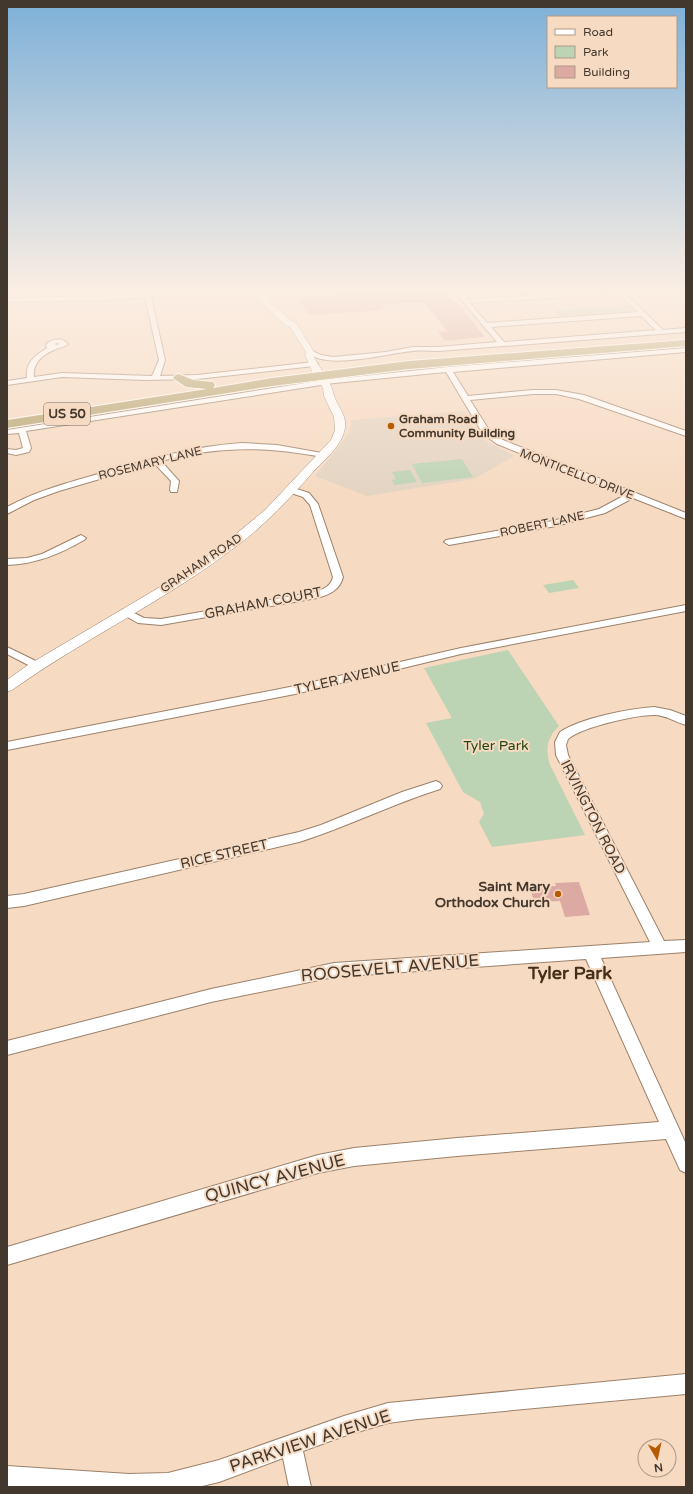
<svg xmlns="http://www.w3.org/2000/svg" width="693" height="1494" font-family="'Varela Round',sans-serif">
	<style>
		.education { fill: #e3d3c1 }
		.green { fill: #bcd3b4 }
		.building { fill: #dcaaa2 }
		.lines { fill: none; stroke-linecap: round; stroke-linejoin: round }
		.minor-casing { stroke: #9b816b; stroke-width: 2 }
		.tertiary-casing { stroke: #9b816b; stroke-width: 1 }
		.trunk-casing { stroke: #fff; stroke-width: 2 }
		.minor { fill: #fff; fill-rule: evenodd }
		.tertiary { fill: #fff; fill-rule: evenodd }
		.trunk { fill: #b4a26b; fill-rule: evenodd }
		.poi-dot { fill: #b75b00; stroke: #f6dac1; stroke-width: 1.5 }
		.labels { text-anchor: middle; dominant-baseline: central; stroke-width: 4; stroke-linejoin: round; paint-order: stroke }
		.far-poi-label { font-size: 12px; font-weight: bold; fill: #43382e; stroke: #f6dac1; text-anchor: start }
		.far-street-label { font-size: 12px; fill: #43382e; stroke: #f6dac1 }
		.shield { fill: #f6dac1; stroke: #79695a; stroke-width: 1 }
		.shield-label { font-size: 13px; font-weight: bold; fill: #43382e }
		.street-label { font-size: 14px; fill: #43382e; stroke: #f6dac1 }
		.park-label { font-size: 14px; fill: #244814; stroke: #f6dac1 }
		.poi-label { font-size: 14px; font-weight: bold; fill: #43382e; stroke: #f6dac1; text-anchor: end }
		.near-street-label { font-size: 17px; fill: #43382e; stroke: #f6dac1 }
		.near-neighbourhood-label { font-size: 18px; font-weight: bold; fill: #452f1a; stroke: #f6dac1 }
	</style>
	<rect width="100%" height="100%" fill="#f6dac1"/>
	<polygon class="education" points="464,411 474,429 485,440 514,456 474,479 367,496 315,476 350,432 351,420"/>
	<g class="green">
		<polygon points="628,306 634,312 559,316 555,310"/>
		<polygon points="462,459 473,477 422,483 412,464"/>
		<polygon points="410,470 417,482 394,485 392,480 396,479 392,472"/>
		<polygon points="573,580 579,588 549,593 543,585"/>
		<path d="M508,650L559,726C547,738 545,748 550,765L585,835L492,847L479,822L484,814L480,802L463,792L426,723L452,718L424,668Z"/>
	</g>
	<g class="building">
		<polygon points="373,291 375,294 408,291 444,291 453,302 457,302 485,337 445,341 438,332 447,331 424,302 382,304 385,309 372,311 308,315 299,298"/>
		<polygon points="579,882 590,915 565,917 560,901 534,902 530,887 556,886 555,883"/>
	</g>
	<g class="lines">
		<defs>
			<g id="minor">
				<path d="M169,291H197L151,297L165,360L160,376L197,375L314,362L318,364L314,366L197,379L144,380L62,377L7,385V381L27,378C25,362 36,355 47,348L46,346L47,343C55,339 61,337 68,344C63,348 59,347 54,350C42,355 32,364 34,377L62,373L152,376L159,360L145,297L113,300L7,302V298L113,296ZM59,343L58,345L54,344Z"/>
				<path d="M454,291H461L467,299L623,291L663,330L686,328V332L438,351C430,351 421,350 413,351C387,353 326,371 307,352L310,350L321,355L333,357L386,352L413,347H438L497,342ZM618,294L638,312L487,323L470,303ZM641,316L656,330L504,342L491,327Z"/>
				<polygon points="686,348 686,352 453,372 468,396 533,390 556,390 584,395 686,431 686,436 579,399 556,394 533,394 470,400 489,430 503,440 686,513 686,519 633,498 605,513 556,526 449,545 444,542 446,540 552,521 599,509 625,495 497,444 483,434 446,372 325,384 321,382 325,380 448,367"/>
				<polygon points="318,381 321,381 321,385 26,431 31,448 29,452 16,455 7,453 7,449 16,450 23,448 19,433 7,434 7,430"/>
				<path d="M242,443L277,445L322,453L326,455L322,457C264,446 219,446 161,461L179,481L177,492H171L170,490L171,481L154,463L59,491L34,500L7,514V507C38,490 71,482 105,472C150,459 194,446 242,443Z"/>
				<path d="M291,487L309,493L318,504L343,577C340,590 329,595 317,598L161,625L138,623L122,614L121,612L122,610L126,609L144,618L161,619L315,592C324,589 331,586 333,577L310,505L303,497L288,492L287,490Z"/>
				<path d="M81,535L86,538L84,540C60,554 36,564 7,565V559L27,558L42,554Z"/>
				<polygon points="686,605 686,611 461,654 295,694 7,750 7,742 295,686 461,648"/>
				<polygon points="7,647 42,664 43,666 42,668 34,668 7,654"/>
				<path d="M654,707L670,710L686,716V725C675,722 666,715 654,715C635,715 582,727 568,739L566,745L568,755L664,941L686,940V952L601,958L686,1144V1173L680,1170L666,1139L457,1156L354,1166L318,1173L7,1265V1247L318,1155L354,1148L457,1138L659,1122L586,959L334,977L211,1002L7,1055V1041L211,989L334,963L650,942L556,755L555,742L560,732C581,718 628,709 654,707Z"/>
				<path d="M436,781L440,783L442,786L440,789C392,804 347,827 299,842L24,906L7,908V896L24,894L299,832L321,825L402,792Z"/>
				<polygon points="686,1374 686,1394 418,1419 388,1423 344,1436 303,1451 311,1487 289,1487 283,1458 219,1482 198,1487 7,1487 7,1466 129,1474 168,1473 219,1460 344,1416 388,1403"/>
			</g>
			<path id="tertiary" d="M250,291H259L290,320L296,323L314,352L313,355C318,366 326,375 331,386C333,390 333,394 335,398C339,408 347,417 345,428C342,446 325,459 313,472C290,498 266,524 238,545C167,600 85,638 12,690L7,692V680L28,665L165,584L219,548L265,510L331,440L335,430L334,417L324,396L323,388L312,371L305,355L306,352L290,327L284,324Z"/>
			<polygon id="trunk" points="686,340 686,346 409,369 272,386 7,428 7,420 207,389 186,387 173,378 175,375 179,374 193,380 213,382 215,385 213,388 272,378 409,361"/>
		</defs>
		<use href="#minor" class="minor-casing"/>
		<use href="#tertiary" class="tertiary-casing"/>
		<use href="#trunk" class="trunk-casing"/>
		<use href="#minor" class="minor"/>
		<use href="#tertiary" class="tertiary"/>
		<use href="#trunk" class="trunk"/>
	</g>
	<linearGradient id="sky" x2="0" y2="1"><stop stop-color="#7db0d8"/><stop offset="0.58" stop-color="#fbeee3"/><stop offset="1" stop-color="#fbeee3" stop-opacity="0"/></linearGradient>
	<rect width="693" height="500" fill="url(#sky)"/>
	<g class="poi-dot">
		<circle cx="391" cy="426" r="4"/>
		<circle cx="558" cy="894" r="4"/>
	</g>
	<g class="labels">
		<g class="far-poi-label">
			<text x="399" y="419">Graham Road<tspan x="399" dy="14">Community Building</tspan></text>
		</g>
		<g class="far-street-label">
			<text transform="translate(150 463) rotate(-14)">ROSEMARY LANE</text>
			<text transform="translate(577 474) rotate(21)">MONTICELLO DRIVE</text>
			<text transform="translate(542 524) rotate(-12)">ROBERT LANE</text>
			<text transform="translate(201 563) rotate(-34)">GRAHAM ROAD</text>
		</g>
		<rect class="shield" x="44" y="403" width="46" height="22" rx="3"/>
		<g class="shield-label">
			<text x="67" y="414">US 50</text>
		</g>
		<g class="street-label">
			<text transform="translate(263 603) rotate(-11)">GRAHAM COURT</text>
			<text transform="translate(347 678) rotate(-13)">TYLER AVENUE</text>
			<text transform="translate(593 817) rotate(63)">IRVINGTON ROAD</text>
			<text transform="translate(224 854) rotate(-13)">RICE STREET</text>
		</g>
		<g class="park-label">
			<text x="496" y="745">Tyler Park</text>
		</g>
		<g class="poi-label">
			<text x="550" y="886">Saint Mary<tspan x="550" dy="16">Orthodox Church</tspan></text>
		</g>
		<g class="near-street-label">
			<text transform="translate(390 968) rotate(-5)">ROOSEVELT AVENUE</text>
			<text transform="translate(275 1178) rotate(-15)">QUINCY AVENUE</text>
			<text transform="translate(310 1441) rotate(-18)">PARKVIEW AVENUE</text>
		</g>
		<g class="near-neighbourhood-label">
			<text x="570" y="973">Tyler Park</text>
		</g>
	</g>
	<rect width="693" height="1494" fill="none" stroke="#43382e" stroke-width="16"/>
	<rect x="547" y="16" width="130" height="72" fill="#f6dac1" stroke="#ae9986"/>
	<rect x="555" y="29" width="20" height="6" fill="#ffffff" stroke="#ae9986"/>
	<text x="583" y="36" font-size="12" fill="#43382e">Road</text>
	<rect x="555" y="46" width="20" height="12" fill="#bcd3b4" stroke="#ae9986"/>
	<text x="583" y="56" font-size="12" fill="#43382e">Park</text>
	<rect x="555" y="66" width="20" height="12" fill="#dcaaa2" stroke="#ae9986"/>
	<text x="583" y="76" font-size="12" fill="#43382e">Building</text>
	<g transform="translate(657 1458) rotate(171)"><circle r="19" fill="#f6dac1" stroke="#ae9986"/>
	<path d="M0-3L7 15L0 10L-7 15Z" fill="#b75b00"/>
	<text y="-6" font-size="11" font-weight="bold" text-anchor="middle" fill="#43382e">N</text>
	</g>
</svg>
